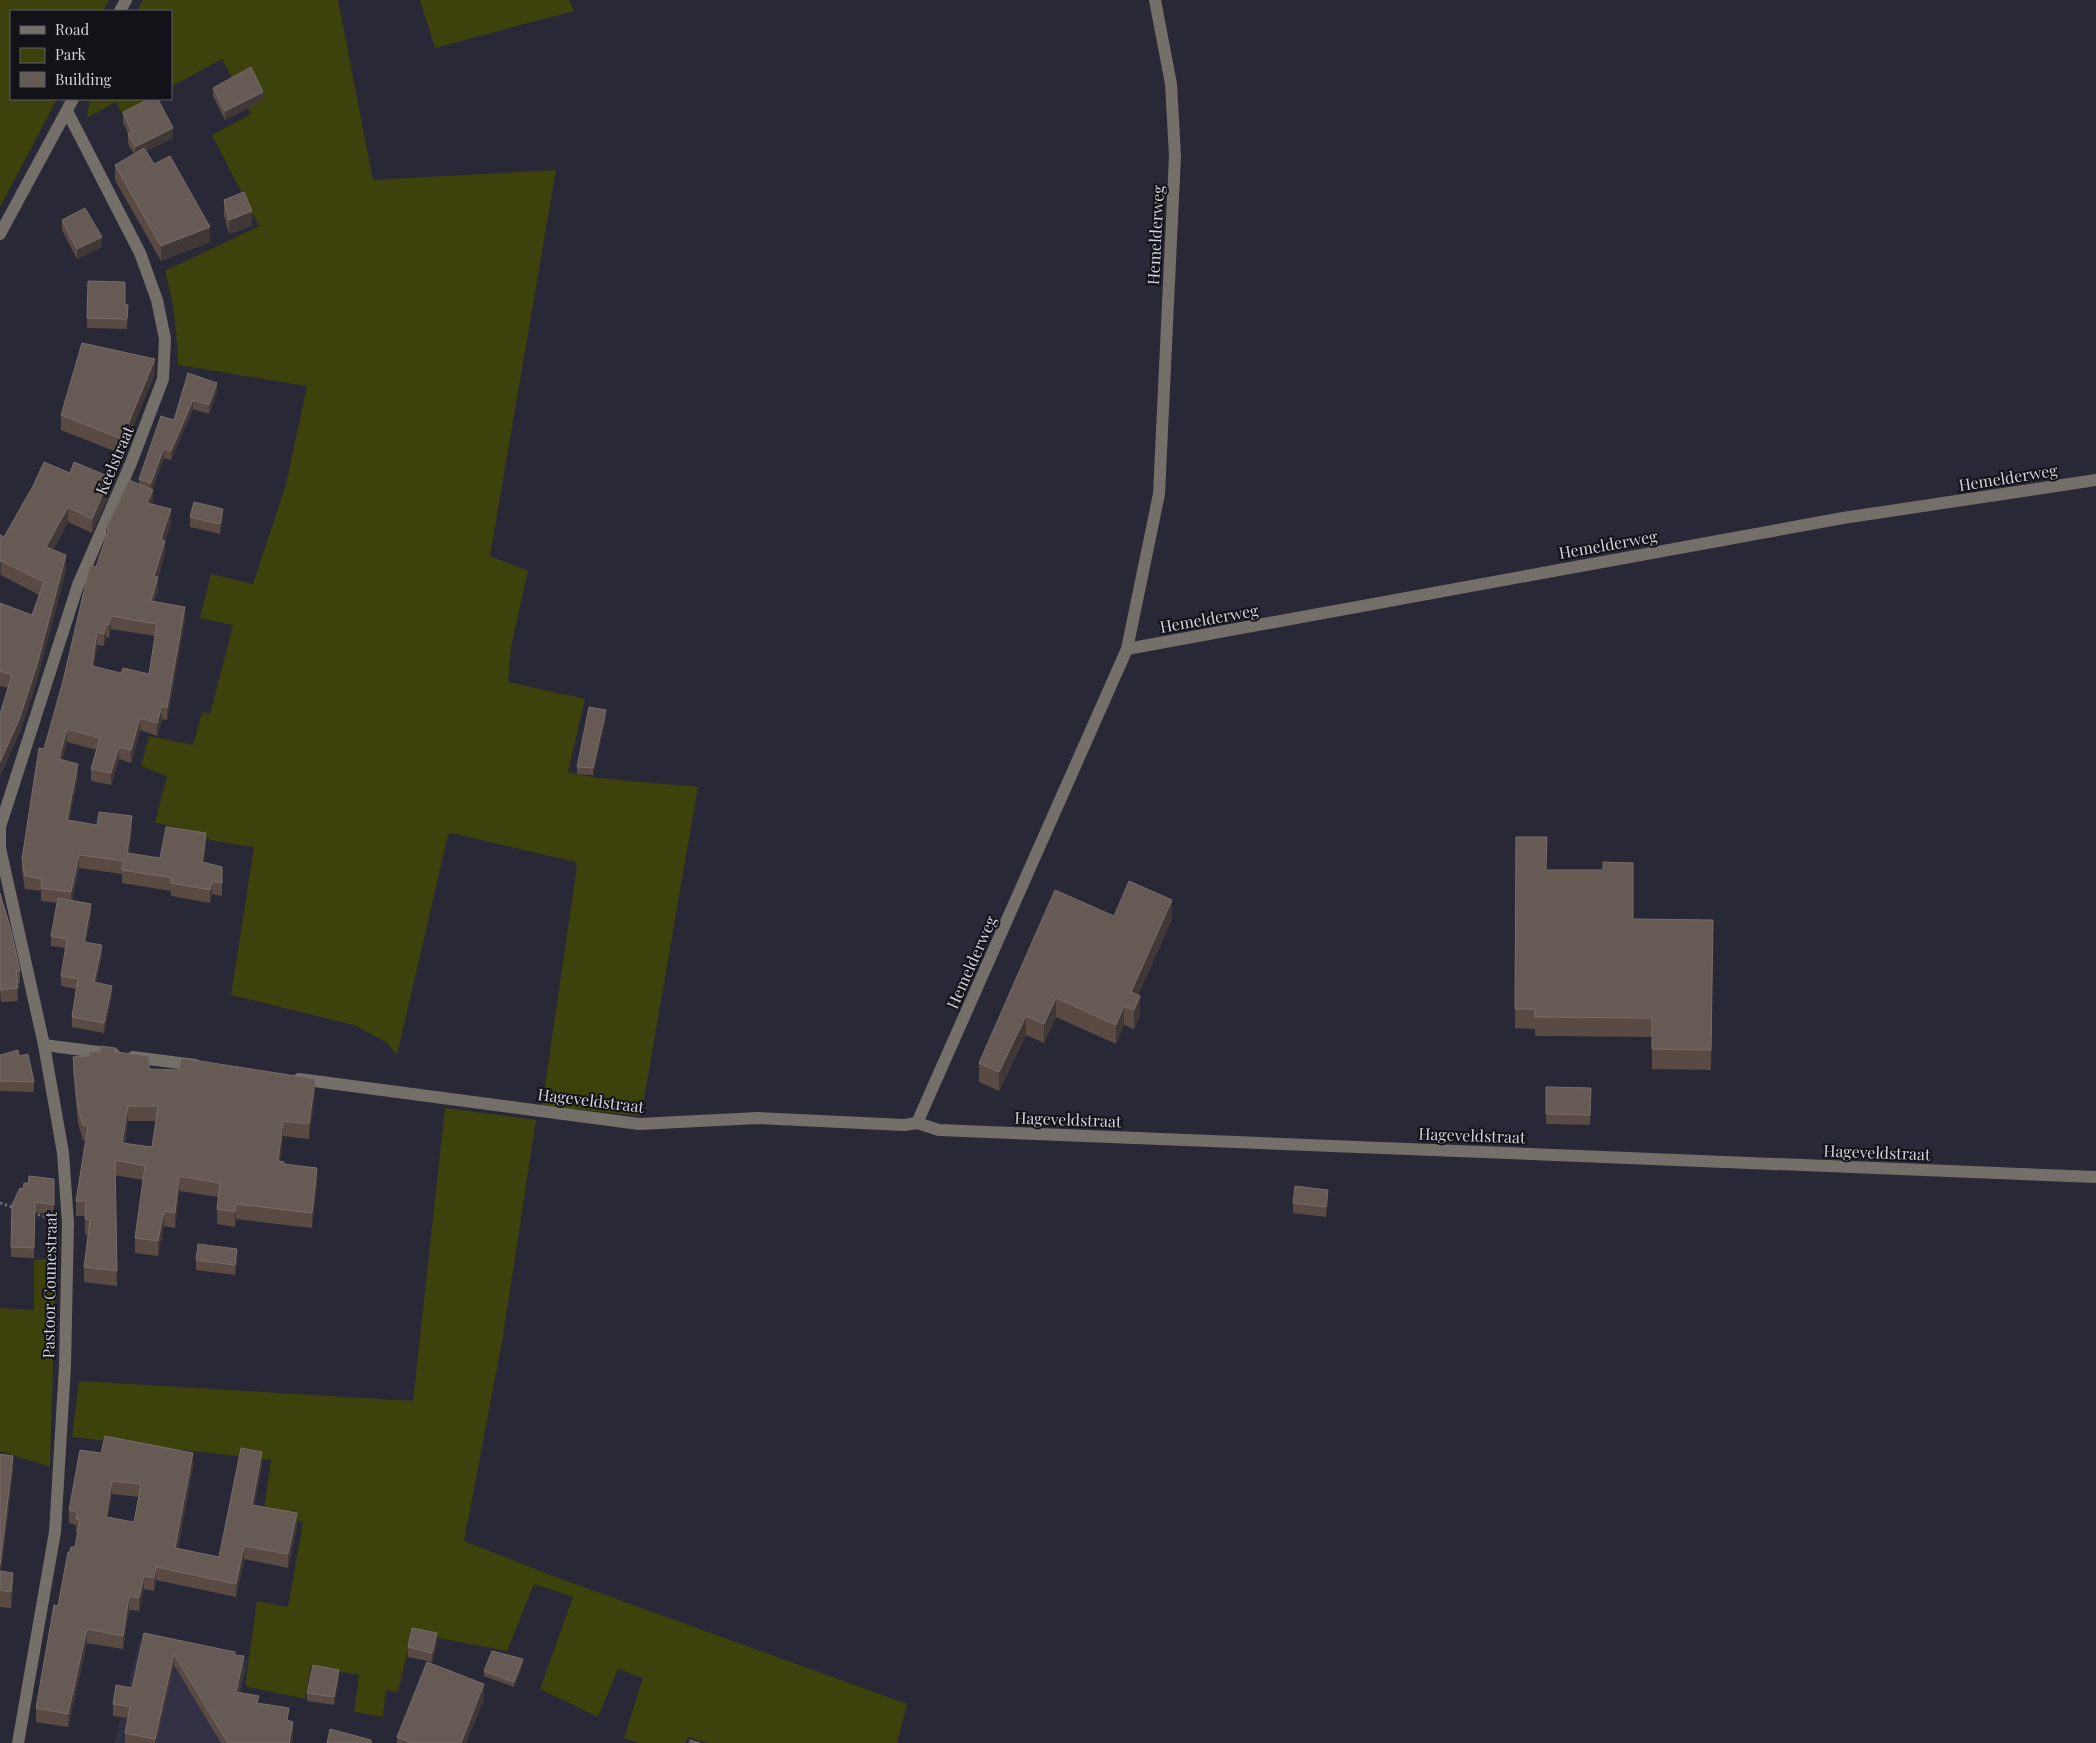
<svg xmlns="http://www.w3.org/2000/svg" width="2096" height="1743" font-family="'Playfair Display',serif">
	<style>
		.built { fill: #323044 }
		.green { fill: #3d410b }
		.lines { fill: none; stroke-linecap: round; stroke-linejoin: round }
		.path { stroke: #696874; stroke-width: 3; stroke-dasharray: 2.5 2.5; stroke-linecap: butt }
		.minor { stroke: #746f68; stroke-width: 12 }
		.wall { fill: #594b43; fill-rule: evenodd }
		.shaded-wall { fill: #403737 }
		.building { fill: #665a54; stroke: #776c69; fill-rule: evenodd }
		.labels { text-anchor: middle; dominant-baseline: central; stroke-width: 4; stroke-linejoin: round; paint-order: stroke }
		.street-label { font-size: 16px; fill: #d3d2dc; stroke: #121218 }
	</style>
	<rect width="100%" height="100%" fill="#292836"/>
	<polygon class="built" points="139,1641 248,1659 230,1743 115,1743"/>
	<g class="green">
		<polygon points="0,0 109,0 103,11 11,11 11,99 57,99 0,207"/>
		<path d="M143,0H338L373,180L556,170L490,556L528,571L511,647L508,682L585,699L568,772L598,778L698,787L641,1116L542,1106L577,866L575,862L451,833L448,835L397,1055L386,1042L354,1025L231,995L254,847L215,841L155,822L167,776L141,766L149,736L193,745L202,712L210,714L233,625L200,618L211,574L253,584L286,484L307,386L178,365C177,332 174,303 165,271L259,226L212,135L251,114L222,59L171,87V11H137Z"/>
		<polygon points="420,0 569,0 574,11 435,48"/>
		<polygon points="90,99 150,99 122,114 116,102 87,118"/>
		<polygon points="445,1108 536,1120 502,1342 464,1541 553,1576 907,1704 897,1743 708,1743 688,1737 685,1743 639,1743 624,1738 643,1678 618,1669 598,1717 540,1689 573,1597 534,1584 507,1651 412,1633 398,1692 386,1690 383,1717 354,1712 359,1675 311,1666 305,1699 245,1686 257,1601 288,1607 303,1522 263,1517 271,1460 72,1437 79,1381 413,1401"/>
		<polygon points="56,1258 50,1467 0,1451 0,1308 34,1310 34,1260"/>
	</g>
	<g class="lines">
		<g class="path">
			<polyline points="0,1203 15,1208"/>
			<polyline points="33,1213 53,1219"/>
		</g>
		<g class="minor">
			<polyline points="120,11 126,0"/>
			<polyline points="0,234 73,99"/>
			<polyline points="1127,649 1843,518 2096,480"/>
			<polyline points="0,827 78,585 131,463 163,379 165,339 157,300 140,253 67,111"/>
			<polyline points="0,830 0,848 44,1045 63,1153 68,1223 65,1366 55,1532 18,1743"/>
			<polyline points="44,1045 114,1054"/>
			<polyline points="133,1057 195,1065"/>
			<polyline points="299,1079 639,1124 758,1118 904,1125 917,1123 939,1130 2096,1177"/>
			<polyline points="917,1123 1127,649 1159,494 1175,156 1171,84 1155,0"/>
		</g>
	</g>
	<g class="wall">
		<polygon points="213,88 263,100 225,120 213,96"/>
		<polygon points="123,112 173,138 146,151 154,164 210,242 161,261 115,180 115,165 134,154 128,144 128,134 123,122"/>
		<polygon points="224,200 252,226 229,234 224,215"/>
		<polygon points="62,220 102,247 77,259 62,230"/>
		<polygon points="88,281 125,304 128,305 127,329 87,328"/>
		<polygon points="155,373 122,454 61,430 61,415"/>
		<path d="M188,373L217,392L209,414L193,409L171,460L164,458L152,490V505L171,522L165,540V553L158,577V590L154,602L185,620L167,720L162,719L157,736L140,730L131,763L119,759L111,785L91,781V769L97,750L67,742L62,760L78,776L69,821L132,829L129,853L160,858L206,846L204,862L222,867V896L212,894L210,903L171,896V891L122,883V874L79,868L72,900L91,914L86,942L102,955L96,982L112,995L104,1033L72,1027V1017L76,989L61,986V976L66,948L51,946V936L57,903L41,901V891L25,889L22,872V859L44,749L96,567L106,537V528L139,485V479L174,420ZM111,629L155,636L149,674L121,673L94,667L97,645L104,646L106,637L109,638Z"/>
		<polygon points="70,473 110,492 92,533 68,522 53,550 66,570 37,680 19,734 8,688 0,686 0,603 32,615 39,595 1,575 0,535 4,537"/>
		<polygon points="190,517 223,519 220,534 190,527"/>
		<polygon points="606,718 593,775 577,774 577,767"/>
		<polygon points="1516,837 1546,870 1633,919 1713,920 1711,1070 1652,1069 1652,1037 1535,1036 1535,1029 1515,1028"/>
		<polygon points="0,893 20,971 20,983 17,983 18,1001 1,1002 0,992"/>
		<polygon points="1114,916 1172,919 1138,995 1140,1015 1134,1029 1124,1025 1116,1044 1056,1017 1044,1043 1026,1035 999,1091 979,1082 979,1063"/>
		<path d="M101,1046L149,1069L315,1094L309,1139L283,1136L280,1161L317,1183L312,1228L236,1219L235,1227L217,1224V1209L218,1197L179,1191L175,1228L164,1226L158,1256L135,1253V1238L143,1180L115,1175L117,1286L84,1282V1267L88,1235L85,1234V1216H76V1201L86,1140H83L78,1123L73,1072V1057L89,1056L101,1051ZM128,1121H156L152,1147L125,1143Z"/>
		<polygon points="0,1055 34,1082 34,1092 0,1091"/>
		<polygon points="1591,1088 1590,1125 1546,1124 1546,1114"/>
		<polygon points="54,1179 54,1215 35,1212 34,1258 11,1257 11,1247 23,1189 28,1184"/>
		<polygon points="1328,1200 1326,1217 1293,1213 1293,1203"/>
		<polygon points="237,1259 235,1275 196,1270 196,1260"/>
		<path d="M101,1453L193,1467L178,1548L219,1557L262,1466L254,1505L297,1527L288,1568L244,1559L236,1597L156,1580L154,1591L144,1589L139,1611L129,1610L123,1649L87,1643L68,1727L36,1722V1708L58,1606L70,1552L75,1547L78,1533H76V1525L69,1523V1510ZM112,1494L139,1497L134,1522L108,1517Z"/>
		<polygon points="0,1454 13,1472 1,1571 13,1589 11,1608 0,1607"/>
		<polygon points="144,1633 235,1655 244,1668 239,1692 289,1721 293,1733 292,1743 221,1743 174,1665 156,1743 125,1743 125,1733 128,1718 113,1716 113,1704 132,1688"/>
		<polygon points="437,1643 432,1662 408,1657 408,1647"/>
		<polygon points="523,1664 514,1687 484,1676 484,1671"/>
		<polygon points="339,1678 334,1705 307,1701 307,1693"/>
		<polygon points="484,1699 466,1743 397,1743 397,1737"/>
	</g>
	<g class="shaded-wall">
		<polygon points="263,92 263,100 225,120 225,111"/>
		<polygon points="173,128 173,138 135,157 135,147"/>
		<polygon points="252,211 252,226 229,234 229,220"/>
		<polygon points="210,227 210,242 161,261 161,246"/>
		<polygon points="102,237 102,247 77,259 77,249"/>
		<polygon points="155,359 155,373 122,454 122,439"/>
		<polygon points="217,383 217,392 209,414 209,405"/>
		<polygon points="193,400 193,409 171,460 171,451"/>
		<polygon points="164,448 164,458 151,492 151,483"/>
		<polygon points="110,477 110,492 92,533 92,519"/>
		<polygon points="153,490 153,503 147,516 147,503"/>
		<polygon points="68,507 68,522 46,562 46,547"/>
		<polygon points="171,509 171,522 161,552 161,539"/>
		<polygon points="223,509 223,519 220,534 220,524"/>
		<polygon points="165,541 165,553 154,589 158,577 158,590 151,614 151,601 154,576"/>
		<polygon points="66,555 66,570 37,680 19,734 0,777 0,762"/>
		<polygon points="1,561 1,575 0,576 0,562"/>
		<polygon points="185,607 185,620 167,720 167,708"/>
		<polygon points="111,616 111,629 109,638 109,625"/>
		<polygon points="106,624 106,637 104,646 104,634"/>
		<polygon points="97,632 97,645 92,679 92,666"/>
		<polygon points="162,706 162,719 157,736 157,723"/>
		<polygon points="606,710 606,718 593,775 593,768"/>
		<polygon points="140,718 140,730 131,763 131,750"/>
		<polygon points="67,729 67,742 59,772 59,759"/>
		<polygon points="119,747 119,759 111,785 111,773"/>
		<polygon points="78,764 78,776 67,833 67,820"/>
		<polygon points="132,816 132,829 127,866 127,853"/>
		<polygon points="206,833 206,846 202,875 202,862"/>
		<polygon points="79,855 79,868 71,905 71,892"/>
		<polygon points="212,881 212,894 210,903 210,890"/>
		<polygon points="1172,900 1172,919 1131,1010 1131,992"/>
		<polygon points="91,904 91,914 84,952 84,942"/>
		<polygon points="102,945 102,955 94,992 94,982"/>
		<polygon points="112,986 112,995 104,1033 104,1023"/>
		<polygon points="1140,996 1140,1015 1134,1029 1134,1010"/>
		<polygon points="1056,998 1056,1017 1044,1043 1044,1024"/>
		<polygon points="1124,1006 1124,1025 1116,1044 1116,1025"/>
		<polygon points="1026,1016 1026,1035 999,1091 999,1072"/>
		<polygon points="315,1079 315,1094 309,1139 309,1124"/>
		<polygon points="128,1106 128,1121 122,1158 122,1143"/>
		<polygon points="283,1121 283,1136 278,1176 278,1161"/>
		<polygon points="317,1168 317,1183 312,1228 312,1213"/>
		<polygon points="179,1176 179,1191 175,1228 175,1213"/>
		<polygon points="1328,1190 1328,1200 1326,1217 1326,1207"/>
		<polygon points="236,1204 236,1219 235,1227 235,1212"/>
		<polygon points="164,1211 164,1226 158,1256 158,1241"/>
		<polygon points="237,1249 237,1259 235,1275 235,1265"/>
		<polygon points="262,1452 262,1466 252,1518 252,1505"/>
		<polygon points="193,1453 193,1467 175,1561 175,1548"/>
		<polygon points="13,1456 13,1472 0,1581 0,1565"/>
		<polygon points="112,1481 112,1494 106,1530 106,1517"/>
		<polygon points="297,1513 297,1527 288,1568 288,1554"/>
		<polygon points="244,1546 244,1559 236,1597 236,1584"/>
		<polygon points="156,1567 156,1580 154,1591 154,1578"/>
		<polygon points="13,1573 13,1589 11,1608 11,1592"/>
		<polygon points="144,1576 144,1589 139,1611 139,1598"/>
		<polygon points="129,1596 129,1610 123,1649 123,1636"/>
		<polygon points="87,1629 87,1643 68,1727 68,1714"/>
		<polygon points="437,1633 437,1643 432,1662 432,1653"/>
		<polygon points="174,1654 174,1665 156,1743 155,1743 155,1739"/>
		<polygon points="244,1656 244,1668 236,1704 236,1692"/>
		<polygon points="523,1659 523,1664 514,1687 514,1682"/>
		<polygon points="339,1670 339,1678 334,1705 334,1697"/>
		<polygon points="484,1684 484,1699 466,1743 461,1743"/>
		<polygon points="293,1722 293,1733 292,1743 289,1743"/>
	</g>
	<g class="building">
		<polygon points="251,67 263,92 225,111 213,88"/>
		<polygon points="149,99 158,99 173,128 135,147 128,134 132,132 123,112"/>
		<polygon points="144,148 154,164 170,156 210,227 161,246 115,165"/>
		<polygon points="244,192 252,211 229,220 224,200"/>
		<polygon points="85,208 102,237 77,249 62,220"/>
		<polygon points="88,281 125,282 125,304 128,305 127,319 87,318"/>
		<polygon points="82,343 155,359 122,439 61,415"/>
		<polygon points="188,373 217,383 209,405 193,400 171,451 164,448 151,483 139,479 161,416 174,420"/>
		<polygon points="44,462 70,473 74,462 110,477 92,519 68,507 46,547 66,555 37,665 19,720 0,762 0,714 12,675 0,671 0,603 32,615 44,582 1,561 0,562 0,535 4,537 33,486"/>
		<path d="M129,480L153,490L147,503L171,509L161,539L165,541L154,576L158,577L151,601L185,607L167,708L162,706L157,723L140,718L131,750L119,747L111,773L91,769L100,738L67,729L59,759L78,764L67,820L97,825L99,812L132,816L127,853L160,858L166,827L206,833L202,862L222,867V883L212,881L210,890L171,883L172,878L122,870L124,861L79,855L71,892L41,888L42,879L25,876L22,859L39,748L44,749L63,681L90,565L96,567L109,529L106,528ZM111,616L157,624L149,674L123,668L121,673L92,666L97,632L104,634L106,624L109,625Z"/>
		<polygon points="194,502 223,509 220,524 190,517"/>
		<polygon points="589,707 606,710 593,768 577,767"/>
		<polygon points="1516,837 1547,837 1546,870 1603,870 1603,862 1633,863 1633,919 1713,920 1711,1050 1652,1049 1652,1018 1535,1017 1535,1009 1515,1009"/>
		<polygon points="1129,881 1172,900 1131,992 1140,996 1134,1010 1124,1006 1116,1025 1056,998 1044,1024 1026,1016 999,1072 979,1063 1055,890 1114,916"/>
		<polygon points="0,893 11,930 20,971 16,971 18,988 1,990 0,980"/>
		<polygon points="58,898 91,904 84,942 102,945 94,982 112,986 104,1023 72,1017 78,979 61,976 67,939 51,936"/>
		<path d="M101,1046L115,1048V1052L149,1056V1069L179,1070L181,1058L315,1079L309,1124L283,1121L278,1161L284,1162V1164L317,1168L312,1213L236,1204L235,1212L217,1209L220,1183L179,1176L175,1213L164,1211L158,1241L135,1238L145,1166L115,1160L117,1271L84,1267L90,1220L85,1219L86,1201H76L88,1126L83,1125L78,1108L73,1057L89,1056V1052L101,1051ZM128,1106H158L152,1147L122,1143Z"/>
		<polygon points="18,1050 19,1056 28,1054 34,1082 0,1081 0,1055"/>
		<polygon points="1546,1087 1591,1088 1590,1115 1546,1114"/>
		<polygon points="29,1176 54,1179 54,1205 35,1202 34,1248 11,1247 12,1205 20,1188 23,1189 24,1183 28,1184"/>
		<polygon points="1295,1186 1328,1190 1326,1207 1293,1203"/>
		<polygon points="198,1244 237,1249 235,1265 196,1260"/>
		<path d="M105,1436L193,1453L175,1548L219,1557L241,1448L262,1452L252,1505L297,1513L288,1554L244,1546L236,1584L156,1567L154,1578L144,1576L139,1598L129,1596L123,1636L87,1629L68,1714L36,1708L54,1605L58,1606L68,1552H70L71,1547H75L80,1520L76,1519L77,1512L69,1510L80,1450L101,1453ZM112,1481L141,1484L134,1522L106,1517Z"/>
		<polygon points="0,1454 13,1456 0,1565"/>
		<polygon points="0,1571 13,1573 11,1592 0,1590"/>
		<polygon points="412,1628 437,1633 432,1653 408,1647"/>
		<polygon points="144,1633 235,1652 235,1655 244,1656 236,1692 259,1696 257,1703 289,1708 287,1720 293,1722 289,1743 228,1743 174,1654 155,1739 125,1733 130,1707 113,1704 116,1685 132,1688"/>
		<polygon points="492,1651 523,1659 514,1682 484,1671"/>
		<polygon points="427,1662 484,1684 461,1743 410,1743 410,1742 397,1737"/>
		<polygon points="313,1665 339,1670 334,1697 307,1693"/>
		<polygon points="330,1729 371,1740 371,1743 327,1743"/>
		<polygon points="690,1740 700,1743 690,1743"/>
	</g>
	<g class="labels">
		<g class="street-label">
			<text transform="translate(1155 235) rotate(-87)">Hemelderweg</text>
			<text transform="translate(114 460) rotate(-67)">Keelstraat</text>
			<text transform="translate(2008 477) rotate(-9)">Hemelderweg</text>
			<text transform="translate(1608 544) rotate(-10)">Hemelderweg</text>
			<text transform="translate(1209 618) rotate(-10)">Hemelderweg</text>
			<text transform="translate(971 962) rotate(-66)">Hemelderweg</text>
			<text transform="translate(591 1100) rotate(7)">Hageveldstraat</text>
			<text transform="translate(1068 1119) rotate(2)">Hageveldstraat</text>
			<text transform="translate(1472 1135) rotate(2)">Hageveldstraat</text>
			<text transform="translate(1877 1152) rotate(2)">Hageveldstraat</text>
			<text transform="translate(49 1285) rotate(-89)">Pastoor Counestraat</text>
		</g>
	</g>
	<rect x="10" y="10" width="162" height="90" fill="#121218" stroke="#5f5f66"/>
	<rect x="20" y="26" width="25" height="8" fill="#746f68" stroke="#5f5f66"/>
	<text x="55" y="35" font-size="15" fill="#d3d2dc">Road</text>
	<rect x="20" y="48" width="25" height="15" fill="#3d410b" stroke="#5f5f66"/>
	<text x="55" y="60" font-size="15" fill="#d3d2dc">Park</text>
	<rect x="20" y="72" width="25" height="15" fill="#665a54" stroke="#5f5f66"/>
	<text x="55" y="85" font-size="15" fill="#d3d2dc">Building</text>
</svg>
